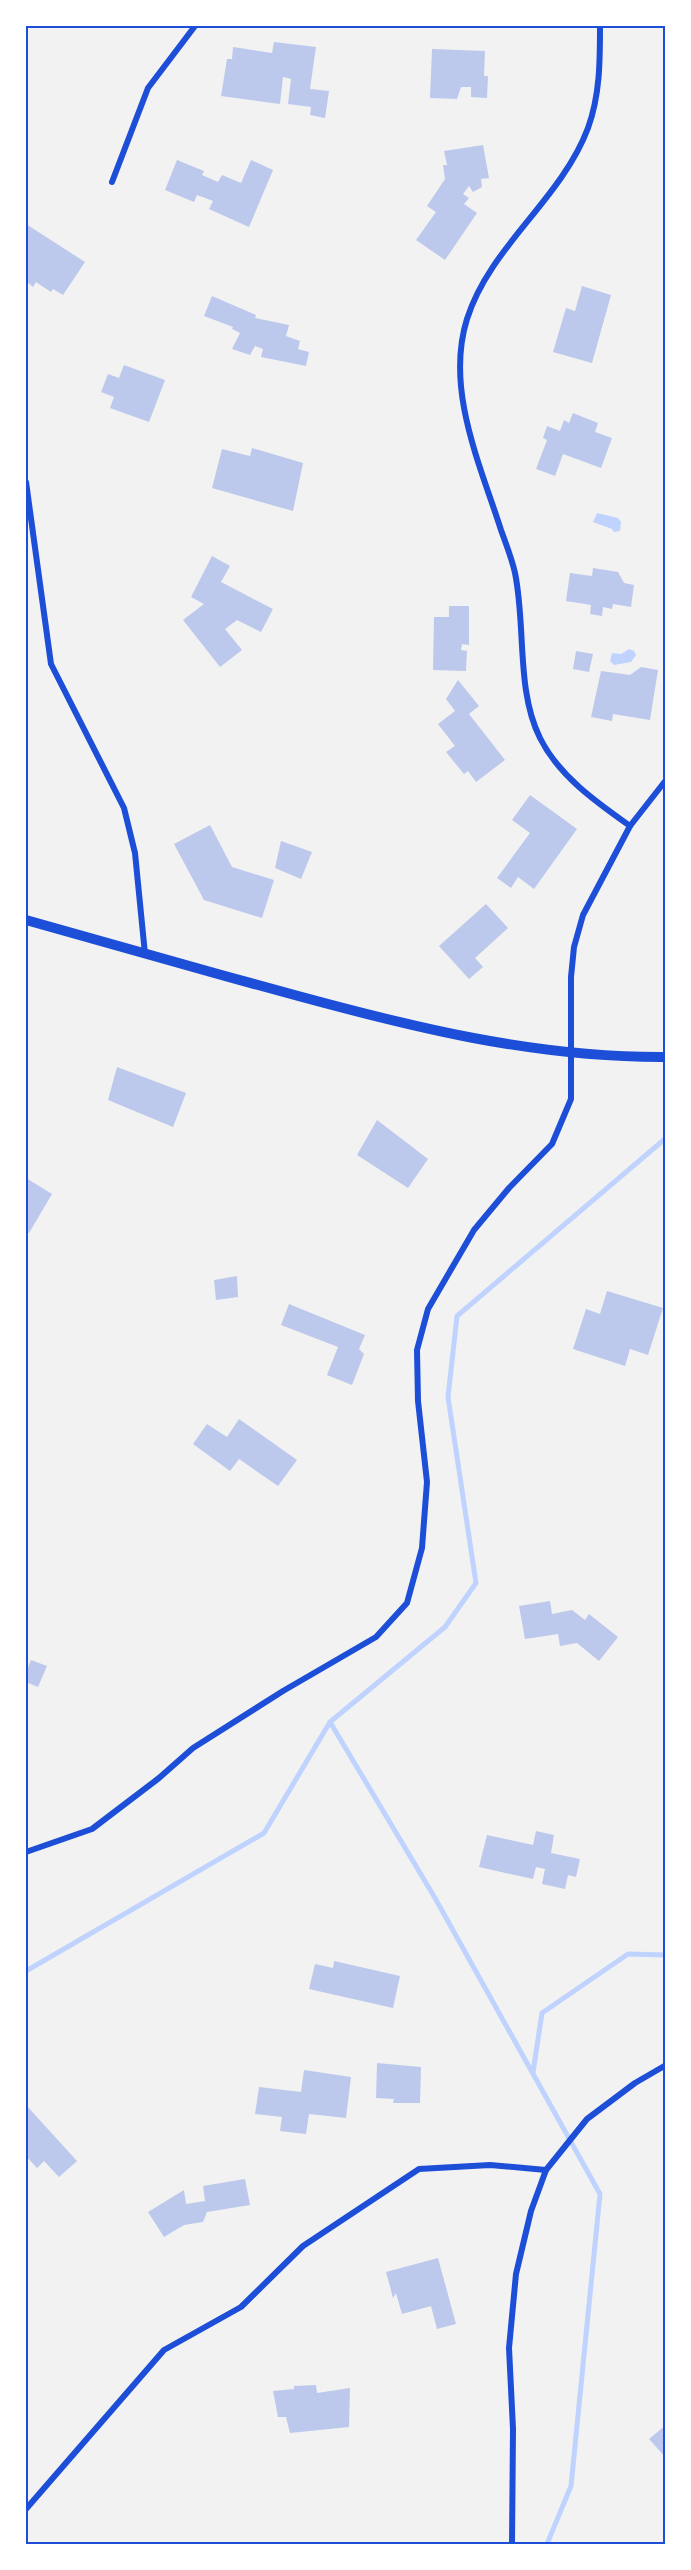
<svg xmlns="http://www.w3.org/2000/svg" width="691" height="2570" font-family="'Libre Baskerville',serif">
	<style>
		.water { fill: #bfd3fe }
		.lines { fill: none; stroke-linecap: round; stroke-linejoin: round }
		.stream { stroke: #bfd3fe; stroke-width: 5 }
		.building { fill: #bdc9ec }
		.minor { stroke: #1d4ed8; stroke-width: 6 }
		.tertiary { stroke: #1d4ed8; stroke-width: 10 }
		.neatline { fill: none; stroke: #1d4ed8; stroke-width: 2 }
	</style>
	<rect width="100%" height="100%" fill="#f2f2f2"/>
	<g class="water">
		<polygon points="597,513 618,518 621,522 620,531 614,532 612,529 593,522"/>
		<polygon points="629,649 634,651 636,655 631,662 614,665 610,661 612,653 621,654"/>
	</g>
	<g class="lines">
		<g class="stream">
			<polyline points="26,1971 264,1833 330,1722"/>
			<polyline points="533,2072 542,2013 628,1954 666,1955"/>
			<polyline points="547,2544 571,2486 600,2194 435,1898 330,1722 445,1627 476,1583 448,1397 457,1316 666,1138"/>
		</g>
	</g>
	<g class="building">
		<polygon points="274,42 316,47 310,89 329,91 325,118 310,115 311,107 288,104 291,79 283,77 280,104 221,96 227,59 232,59 233,47 272,53"/>
		<polygon points="432,49 485,51 484,76 488,76 487,98 471,97 471,87 461,87 457,99 430,98"/>
		<polygon points="483,145 489,178 481,179 482,187 473,192 469,186 463,194 469,198 464,204 477,213 445,260 416,240 436,212 427,206 445,179 443,165 447,165 444,151"/>
		<polygon points="177,160 204,171 202,175 218,182 222,175 241,183 251,160 273,170 249,227 209,209 213,201 197,195 194,202 165,190"/>
		<polygon points="26,224 85,262 63,295 53,289 51,292 36,282 33,287 26,281"/>
		<polygon points="582,286 611,295 592,363 553,352 566,308 575,311"/>
		<polygon points="212,296 256,315 255,318 289,325 286,336 300,341 298,349 309,352 306,366 261,357 263,349 255,346 250,355 232,349 240,333 232,329 233,327 204,316"/>
		<polygon points="124,365 165,380 149,422 110,408 114,397 101,392 108,374 119,378"/>
		<polygon points="573,413 598,423 595,432 612,438 601,468 563,454 555,476 536,469 547,440 543,438 547,426 560,431 564,420 569,423"/>
		<polygon points="252,448 303,463 293,511 212,488 222,449 250,456"/>
		<polygon points="212,556 230,566 221,582 273,609 261,632 237,620 225,629 242,650 220,667 183,620 204,604 191,597"/>
		<polygon points="593,568 618,572 624,583 634,585 631,607 613,604 612,609 603,607 602,616 590,614 591,605 566,601 570,573 592,576"/>
		<polygon points="449,606 469,606 469,645 462,644 461,650 467,651 466,671 433,670 434,617 449,617"/>
		<polygon points="576,651 593,654 589,672 573,669"/>
		<polygon points="641,667 658,670 650,720 613,714 612,721 591,717 601,671 630,675"/>
		<polygon points="458,680 479,706 469,714 505,760 476,782 468,771 464,774 446,752 455,746 438,724 455,711 446,699"/>
		<polygon points="530,795 577,829 534,889 518,877 511,888 497,878 530,833 512,820"/>
		<polygon points="210,825 232,867 274,880 262,918 204,900 174,844"/>
		<polygon points="281,841 312,852 301,879 275,868"/>
		<polygon points="486,904 508,928 475,958 483,967 469,979 439,946"/>
		<polygon points="117,1067 186,1093 173,1127 108,1100"/>
		<polygon points="377,1120 428,1159 408,1188 357,1155"/>
		<polygon points="26,1178 52,1194 29,1233 26,1231"/>
		<polygon points="237,1276 238,1297 216,1300 214,1280"/>
		<polygon points="607,1291 663,1308 648,1355 630,1349 625,1366 573,1349 586,1309 600,1314"/>
		<polygon points="289,1304 365,1335 359,1349 364,1354 352,1385 327,1375 338,1347 281,1325"/>
		<polygon points="239,1419 297,1460 278,1486 239,1459 230,1471 193,1444 207,1424 227,1437"/>
		<polygon points="550,1601 552,1614 572,1610 585,1620 589,1614 618,1637 599,1661 577,1643 560,1646 558,1634 525,1639 519,1606"/>
		<polygon points="31,1660 47,1666 38,1687 26,1682 26,1673"/>
		<polygon points="536,1831 554,1835 551,1853 580,1859 576,1877 568,1875 565,1889 542,1884 545,1869 536,1867 533,1879 479,1867 487,1835 533,1845"/>
		<polygon points="334,1961 400,1976 393,2008 309,1989 315,1964 333,1968"/>
		<polygon points="377,2063 421,2067 420,2103 393,2103 394,2099 376,2098"/>
		<polygon points="304,2070 351,2077 346,2118 309,2114 306,2134 280,2131 282,2117 255,2114 259,2087 301,2092"/>
		<polygon points="26,2105 77,2161 59,2177 44,2161 37,2168 26,2156"/>
		<polygon points="245,2179 250,2205 207,2212 203,2222 184,2225 164,2237 148,2212 184,2190 186,2204 205,2201 203,2186"/>
		<polygon points="438,2258 456,2324 437,2329 431,2306 402,2314 396,2293 393,2298 386,2272"/>
		<polygon points="316,2385 317,2393 350,2388 349,2427 290,2433 286,2417 278,2417 273,2391 294,2389 294,2386"/>
		<polygon points="666,2425 666,2458 649,2439"/>
	</g>
	<g class="lines">
		<g class="minor">
			<path d="M600,26C600,61 600,95 588,128C561,200 490,246 467,319C445,389 480,464 501,530C506,544 512,559 515,573C526,626 516,690 540,738C559,776 596,802 630,826"/>
			<polyline points="112,182 148,88 195,26"/>
			<polyline points="26,482 51,664 124,808 135,853 145,954"/>
			<polyline points="26,1852 92,1829 159,1778 193,1748 283,1691 376,1637 407,1603 422,1548 427,1482 418,1401 417,1350 428,1309 474,1230 509,1188 552,1144 571,1099 571,977 574,947 583,915 630,826 666,780"/>
			<polyline points="26,2509 164,2350 241,2307 303,2246 419,2169 490,2165 546,2170"/>
			<polyline points="512,2544 513,2429 509,2348 516,2274 531,2211 546,2170 587,2119 635,2083 666,2065"/>
		</g>
		<path class="tertiary" d="M26,920C110,944 195,968 280,991C407,1026 533,1058 666,1057"/>
	</g>
	<rect width="691" height="2570" fill="none" stroke="#ffffff" stroke-width="54"/>
	<rect x="27" y="27" width="637" height="2516" class="neatline"/>
</svg>
